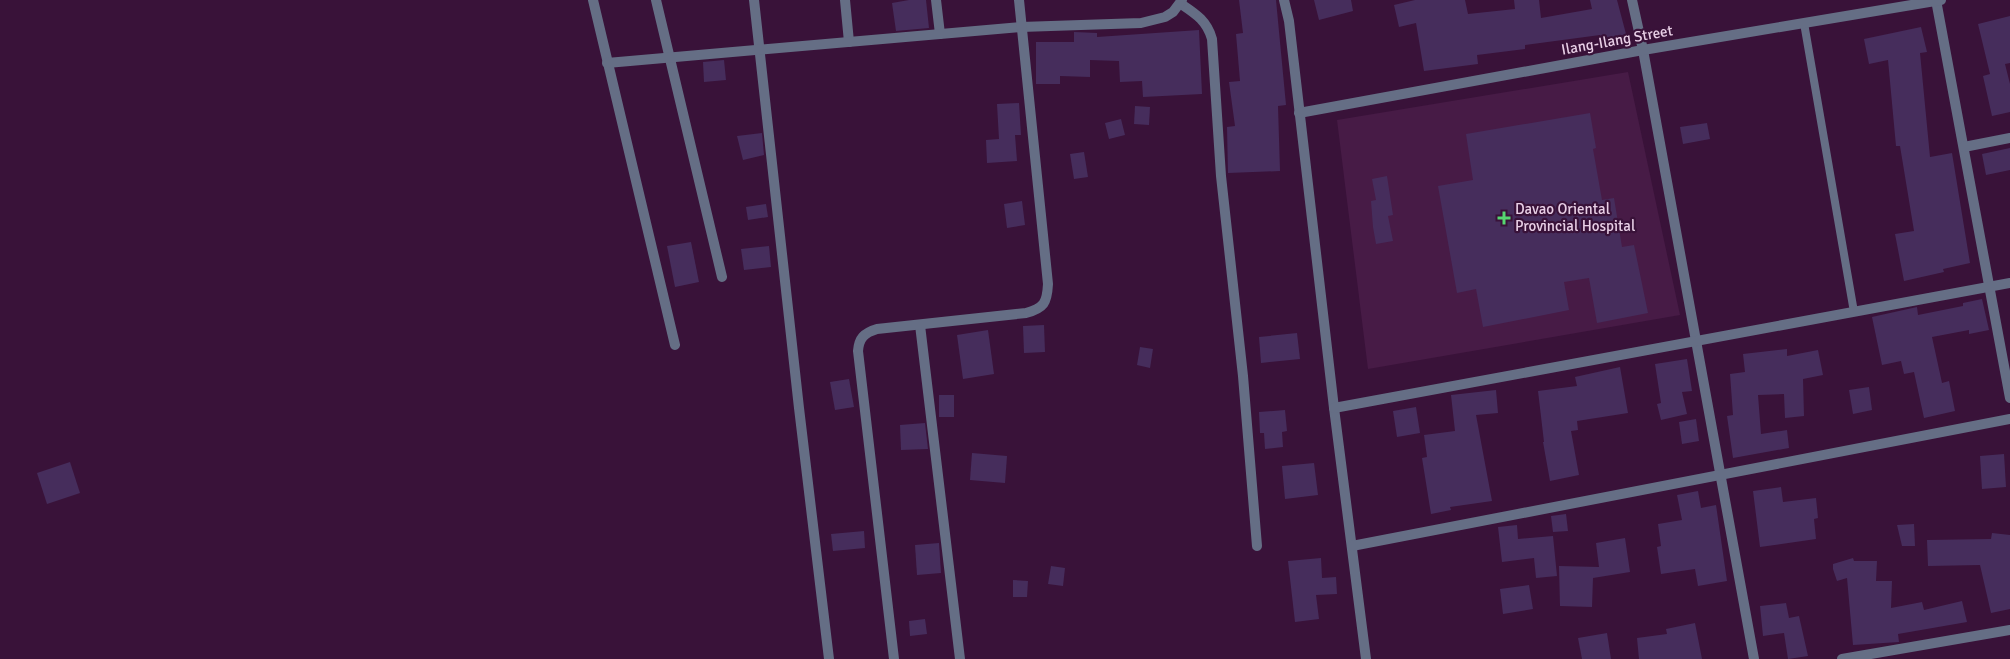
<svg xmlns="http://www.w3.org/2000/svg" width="2010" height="659" font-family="Signika,sans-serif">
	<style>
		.built { fill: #471b46 }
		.building { fill: #462d5c }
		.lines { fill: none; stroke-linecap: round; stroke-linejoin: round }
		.service { stroke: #656e85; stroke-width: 8 }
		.minor { stroke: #656e85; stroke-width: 10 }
		.poi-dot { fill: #56d671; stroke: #391239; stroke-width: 2 }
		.labels { text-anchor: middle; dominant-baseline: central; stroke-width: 4.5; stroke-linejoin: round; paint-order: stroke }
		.street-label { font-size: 15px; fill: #e8cfe6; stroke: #391239 }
		.poi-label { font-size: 15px; fill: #e8cfe6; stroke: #391239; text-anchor: start }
	</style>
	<rect width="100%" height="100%" fill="#391239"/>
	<polygon class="built" points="1628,72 1680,315 1368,369 1337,120"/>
	<g class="building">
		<polygon points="909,0 926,0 929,28 896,31 892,3"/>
		<polygon points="1239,0 1276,0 1286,105 1278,106 1280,171 1228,173 1227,127 1235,126 1229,82 1240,81 1236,34 1243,33"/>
		<polygon points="1314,0 1351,0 1353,11 1319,20"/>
		<polygon points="1415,0 1465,0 1468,14 1515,9 1514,0 1539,0 1541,18 1592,9 1590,0 1617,0 1626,34 1602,41 1600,35 1525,45 1525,49 1477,55 1478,64 1424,71 1416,23 1399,27 1394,5"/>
		<polygon points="2010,16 2010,63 2005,64 2010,84 2010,112 1992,116 1983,76 1990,74 1978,24"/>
		<polygon points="1921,27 1927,52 1920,53 1930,157 1952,153 1970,263 1943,269 1944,272 1904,281 1895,234 1914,231 1900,146 1896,146 1888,60 1869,64 1864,39"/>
		<polygon points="1199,30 1202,94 1143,97 1142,81 1120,82 1119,61 1090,60 1090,77 1060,76 1060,84 1036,84 1036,42 1074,42 1074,32 1097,33 1097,37"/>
		<polygon points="724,60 726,80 704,82 703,62"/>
		<polygon points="1019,103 1021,135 1015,135 1017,161 987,163 986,140 999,139 997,104"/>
		<polygon points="1135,106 1150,107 1149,125 1134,124"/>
		<polygon points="1590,113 1596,148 1593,149 1602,200 1614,198 1622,247 1634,245 1648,313 1597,323 1589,278 1564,282 1569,310 1483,327 1476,289 1457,293 1438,186 1473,180 1466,134"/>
		<polygon points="1121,119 1125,135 1109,139 1105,123"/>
		<polygon points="1707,123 1710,139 1683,144 1680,127"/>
		<polygon points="762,133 764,155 743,160 737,136"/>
		<polygon points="2010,148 2010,170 1986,175 1982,154"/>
		<polygon points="1084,152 1088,177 1074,179 1070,154"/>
		<polygon points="1387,176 1393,215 1388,216 1393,241 1376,244 1373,227 1371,201 1376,200 1372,179"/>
		<polygon points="1022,201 1025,225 1007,228 1004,204"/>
		<polygon points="766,204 768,217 748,220 746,207"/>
		<polygon points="691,242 699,282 675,287 667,246"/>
		<polygon points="769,246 771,267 744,270 741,249"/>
		<polygon points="1982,299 1989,330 1969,334 1969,330 1932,337 1942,383 1949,381 1955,411 1924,418 1914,372 1904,374 1901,361 1882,365 1872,317 1917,307 1918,315 1963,306 1963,303"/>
		<polygon points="1044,325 1045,352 1024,353 1023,326"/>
		<polygon points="988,330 994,374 963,379 957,335"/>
		<polygon points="1297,333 1300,359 1261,363 1259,337"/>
		<polygon points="1140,347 1153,349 1150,368 1137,365"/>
		<polygon points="1787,349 1787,356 1818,350 1823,375 1803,379 1804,416 1785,418 1784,394 1758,395 1761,434 1787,430 1789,448 1733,458 1727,416 1733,415 1730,374 1745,372 1743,354"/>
		<polygon points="1687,359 1692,391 1682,392 1687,414 1661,420 1657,404 1661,403 1655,364"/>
		<polygon points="1620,367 1628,413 1577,421 1578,430 1571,431 1579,475 1550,481 1543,442 1544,442 1538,391 1577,386 1575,377"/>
		<polygon points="849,379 854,407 835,410 830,382"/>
		<polygon points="1869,387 1872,410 1853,414 1849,390"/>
		<polygon points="1496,390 1498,413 1476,415 1492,501 1450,507 1451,510 1431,514 1422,458 1427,457 1424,435 1455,431 1451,395"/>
		<rect x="939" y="395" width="15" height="22"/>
		<polygon points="1416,407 1420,433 1397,437 1393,411"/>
		<polygon points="1285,410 1287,431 1282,432 1283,447 1265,449 1264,433 1260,433 1259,412"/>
		<polygon points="1696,419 1699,441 1682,444 1679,422"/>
		<polygon points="925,423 928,449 901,450 900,425"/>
		<polygon points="972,453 1007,456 1005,483 970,480"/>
		<polygon points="2004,454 2006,487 1982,489 1980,456"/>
		<polygon points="70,462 80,493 47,504 37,473"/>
		<polygon points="1314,463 1318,495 1285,499 1282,466"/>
		<polygon points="1781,487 1783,502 1816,498 1818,518 1814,519 1816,539 1760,547 1753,491"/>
		<polygon points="1698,491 1701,508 1716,505 1727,581 1698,586 1695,569 1661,574 1657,547 1661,546 1658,524 1682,520 1677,495"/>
		<polygon points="1566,514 1568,531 1553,532 1551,516"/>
		<polygon points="1914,524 1915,546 1902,546 1897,525"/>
		<polygon points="1517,525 1518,539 1553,536 1557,576 1536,578 1534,558 1502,562 1498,527"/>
		<polygon points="864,531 865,548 833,551 831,534"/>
		<polygon points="1992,533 2010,535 2010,609 1991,613 1980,565 1928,566 1927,540 1991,539"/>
		<polygon points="1625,538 1630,572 1593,578 1592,607 1560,606 1559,566 1599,567 1596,543"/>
		<polygon points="939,543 941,573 917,575 915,545"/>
		<polygon points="1321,558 1322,578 1336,577 1337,594 1316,595 1319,619 1295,622 1288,561"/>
		<polygon points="1853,558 1854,561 1877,561 1876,581 1892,581 1891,608 1922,602 1924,610 1962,601 1967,622 1898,634 1899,642 1853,645 1847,578 1837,581 1833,569 1833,564"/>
		<polygon points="1051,566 1065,568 1063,586 1048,584"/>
		<polygon points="1013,580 1028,581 1027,597 1013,597"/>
		<polygon points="1529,585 1533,609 1503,614 1500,589"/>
		<polygon points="1786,603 1789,618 1799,616 1808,656 1788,659 1784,633 1763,636 1760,606"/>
		<polygon points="925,619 927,634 910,636 909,621"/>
		<polygon points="1695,623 1702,659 1639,659 1637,638 1667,634 1666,629"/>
		<polygon points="1607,633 1611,659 1582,659 1578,638"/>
	</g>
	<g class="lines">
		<polyline class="service" points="1804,23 1854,312"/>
		<g class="minor">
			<polyline points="593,0 675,345"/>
			<polyline points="656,0 722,277"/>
			<polyline points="754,0 799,408 829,659"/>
			<polyline points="845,0 849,42"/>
			<polyline points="936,0 940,34"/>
			<polyline points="1284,0 1289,21 1334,408 1366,659"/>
			<polyline points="1632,0 1643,50 1754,659"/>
			<polyline points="1936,0 2010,398"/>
			<path d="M1181,4C1196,14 1207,21 1212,39L1221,176L1243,376L1257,546"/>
			<polyline points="607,63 1021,27 1141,23 1165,17 1173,12 1182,0"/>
			<polyline points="1299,113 1643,50 1941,0"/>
			<polyline points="1964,147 2010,138"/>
			<polyline points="920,325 960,659"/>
			<polyline points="1334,408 2010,283"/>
			<polyline points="1352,546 2010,419"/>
			<path d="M894,659L858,351C859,338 864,333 877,329L1026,313C1044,308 1047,303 1048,284L1019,0"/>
			<polyline points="1842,659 2010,630"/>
		</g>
	</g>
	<path class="poi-dot" d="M1501.5 210.5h5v5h5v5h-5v5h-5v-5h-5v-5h5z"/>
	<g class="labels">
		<g class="street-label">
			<text transform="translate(1617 40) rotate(-10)">Ilang-Ilang Street</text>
		</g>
		<g class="poi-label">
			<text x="1515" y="209">Davao Oriental<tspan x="1515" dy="17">Provincial Hospital</tspan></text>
		</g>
	</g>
</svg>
